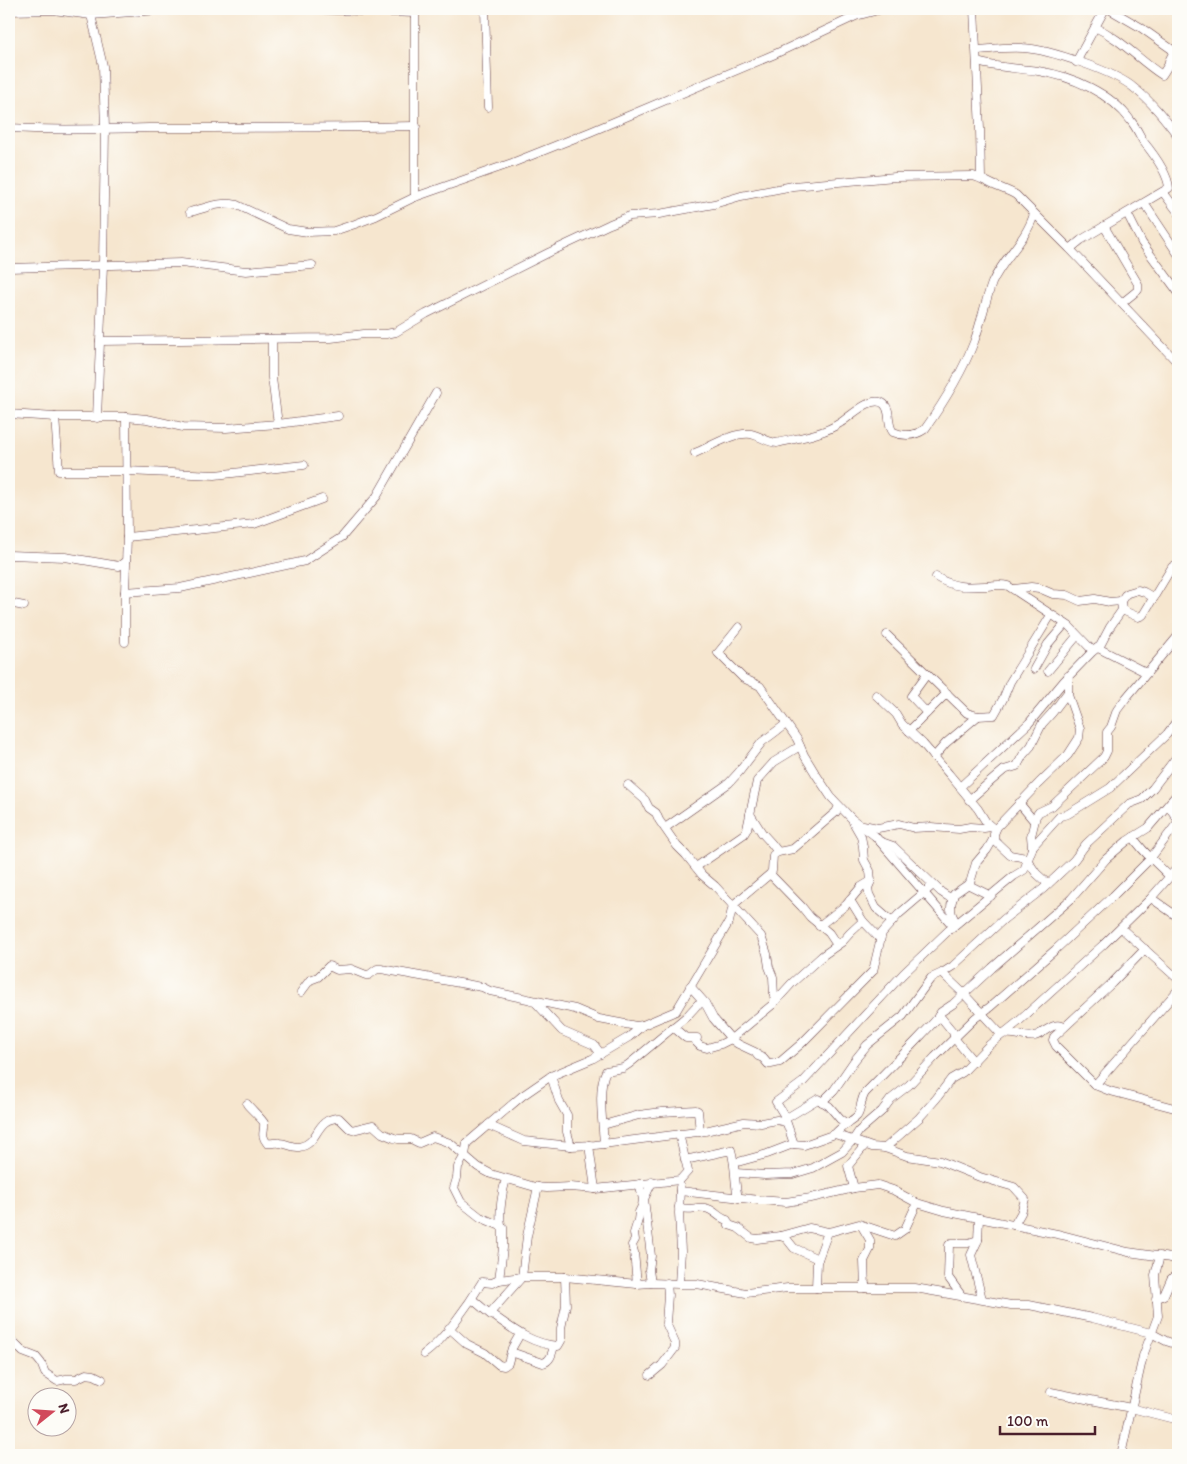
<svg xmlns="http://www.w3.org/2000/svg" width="1187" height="1464" font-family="Itim,sans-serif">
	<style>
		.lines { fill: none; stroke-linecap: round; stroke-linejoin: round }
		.street-casing { stroke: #643d44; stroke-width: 9 }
		.street { stroke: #fff; stroke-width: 8 }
	</style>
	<rect width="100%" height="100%" fill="#fdfcf7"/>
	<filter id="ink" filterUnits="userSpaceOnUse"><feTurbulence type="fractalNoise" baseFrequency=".02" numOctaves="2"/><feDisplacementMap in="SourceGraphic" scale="10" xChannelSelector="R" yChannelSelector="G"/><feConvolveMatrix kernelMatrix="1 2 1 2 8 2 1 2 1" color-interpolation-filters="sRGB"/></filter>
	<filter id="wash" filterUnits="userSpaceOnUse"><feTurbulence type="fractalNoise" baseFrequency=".0096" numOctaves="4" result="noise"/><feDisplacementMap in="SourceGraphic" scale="20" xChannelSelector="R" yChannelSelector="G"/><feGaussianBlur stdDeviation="1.12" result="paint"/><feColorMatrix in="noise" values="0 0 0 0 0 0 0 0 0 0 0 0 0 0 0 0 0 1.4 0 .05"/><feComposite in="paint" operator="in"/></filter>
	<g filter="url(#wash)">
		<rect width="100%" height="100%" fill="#f6e6cf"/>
	</g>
	<g filter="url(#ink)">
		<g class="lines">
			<defs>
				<g id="street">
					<polyline points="309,9 415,13"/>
					<polyline points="485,9 488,107"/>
					<polyline points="974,9 980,129 981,178"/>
					<polyline points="1109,9 1140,27 1177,53"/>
					<polyline points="9,11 53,10 91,15 173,9"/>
					<polyline points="575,11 575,9"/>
					<polyline points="91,15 103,66 105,129 103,265 97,418"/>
					<path d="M1095,27C1121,39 1139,60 1162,75L1169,64V61L1174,51"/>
					<path d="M977,50C992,49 1008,47 1023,48C1048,49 1116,72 1134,88C1151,101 1165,119 1178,136"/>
					<path d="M977,62C997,68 1018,68 1038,71C1072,76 1111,93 1131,121C1136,127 1139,134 1143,141C1152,152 1168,173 1169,188L1162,192L1081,240L1070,249"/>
					<polyline points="1076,62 1105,9"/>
					<path d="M9,128C56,131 102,129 149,128C238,128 327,128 416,126"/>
					<polyline points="1163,192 1178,212"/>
					<polyline points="415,197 415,9"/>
					<polyline points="1144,203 1178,254"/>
					<path d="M190,212C206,208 220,201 237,205L288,229L308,232L334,231L355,224L376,216L415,197L512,163L590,132L775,54L856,16L882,9"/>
					<polyline points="1127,213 1142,243 1178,292"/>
					<polyline points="1104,226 1138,284 1138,290 1122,303"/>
					<polyline points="9,268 181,263 246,271 312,265"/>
					<polyline points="272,339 272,378 278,424"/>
					<path d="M100,341L331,338L364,334H386L396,332L426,314L550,252L610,224L630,216L659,214L714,204L741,196L793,186L895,177L973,176C982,178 988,183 996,186C1003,189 1010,191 1016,195L1070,249L1178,363"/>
					<polyline points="9,414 55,417 126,417 147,419 183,427 226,428 278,424 338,416"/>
					<polyline points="55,417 59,471 127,471 215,475 304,465"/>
					<path d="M695,453C712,446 732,432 751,434C761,436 766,442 777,443C797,438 822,435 840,423C850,417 872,394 884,404C892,411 886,423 893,432C905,437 915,436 925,429C944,402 962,373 974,342C981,323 985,302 992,283C1003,258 1026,241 1034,214"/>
					<polyline points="127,537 254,524 322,499"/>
					<polyline points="9,555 65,557 119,566 126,561"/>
					<path d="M936,577C954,588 967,587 987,586C994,585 1001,584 1008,586L1069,626L1093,651"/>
					<polyline points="1014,589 1031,587 1039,588 1053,594 1067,595 1080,601 1095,599 1110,602 1121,601"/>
					<polyline points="125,592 180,588 305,561 342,537 377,496 436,393"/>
					<polyline points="9,603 24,606"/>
					<polyline points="1122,610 1138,617 1143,615 1172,567 1175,565"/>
					<polyline points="739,627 718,653 743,678 760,686 797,739 804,755 815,773 831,797 852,819 875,836 953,926"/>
					<polyline points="887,635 967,713 978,716 994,715 1003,699 1010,682 1051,615"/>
					<polyline points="125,642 125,592 127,537 126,417"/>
					<polyline points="1098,648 1147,673"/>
					<polyline points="1034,669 1048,644 1065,624"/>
					<polyline points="1048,671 1077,636"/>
					<polyline points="927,674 911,696 927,713"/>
					<polyline points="876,695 896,714 902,724 923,744 949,774 978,809 986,822 995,830"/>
					<polyline points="909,731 947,693"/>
					<polyline points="934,757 946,743 978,716"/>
					<polyline points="628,785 645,800 649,808 656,813 659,820 677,846 686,855 702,875 715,886 761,936 767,954 769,967 773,977 774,996 775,1001"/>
					<polyline points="960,787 1029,723 1064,681 1093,651 1100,646 1110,627 1122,610 1121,601 1125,595 1128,593 1138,590 1144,592 1154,598"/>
					<polyline points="969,800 1004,770 1017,766 1023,755 1031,746 1042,724 1052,713 1068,692"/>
					<polyline points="1019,803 1034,821"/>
					<polyline points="1168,805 1178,820"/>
					<polyline points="750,814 762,833 772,844 778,852"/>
					<polyline points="853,822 861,836 863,847 864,860 870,871 871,881 868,888 869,894 876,908 892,922"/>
					<polyline points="863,825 878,828 899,824 914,828 931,827 959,829 970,827 984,828 991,827"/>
					<polyline points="665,828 729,783 739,772 762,742 786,724"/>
					<path d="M1133,837C1143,853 1157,863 1169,876"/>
					<polyline points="993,839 1010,855 1026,858 1036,873 1048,884"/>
					<polyline points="879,841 893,846 941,892 947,896 953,898"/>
					<polyline points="1032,848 1031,836 1036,816 1039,812 1052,806 1104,757 1107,751 1107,732 1111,727 1117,710 1126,698 1178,636"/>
					<polyline points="696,867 744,834 747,829 757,781 774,762 800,746"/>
					<polyline points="770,874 802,907 810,917 829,933 837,945"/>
					<polyline points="969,885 991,896"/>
					<polyline points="1151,898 1178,917"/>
					<polyline points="850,900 863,921 879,938"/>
					<path d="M957,923C949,913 950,906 954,894L970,883L976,863L987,850L994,838V834L997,827L1039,783L1068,755L1079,738L1080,729L1068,695V676"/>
					<polyline points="819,926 846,905 861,887 871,881"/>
					<polyline points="1121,928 1178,979"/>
					<polyline points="1145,949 1112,983 1054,1037 1053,1040 1056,1046 1095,1085 1110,1091 1178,1109"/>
					<path d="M942,973L964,994L999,1032C1004,1035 1008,1033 1014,1034C1022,1035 1027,1038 1035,1036C1045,1033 1053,1021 1064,1027"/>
					<polyline points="690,986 705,1003 713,1018 731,1039 738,1044 755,1052 758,1056 763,1058 768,1064 771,1064 780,1062 801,1044 873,971 882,933 899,914 933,885"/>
					<polyline points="301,992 310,980 318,977 329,966 337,970 351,969 366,975 369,975 377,969 381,969 482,987 490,991 575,1009 599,1019 636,1026 643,1025"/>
					<polyline points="531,1000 536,1003 562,1031 594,1045 601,1054"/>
					<polyline points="939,1015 953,1032 955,1039 974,1062"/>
					<polyline points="673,1027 686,1038 697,1038 696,1042 700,1046 707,1048 721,1044 731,1039 772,1005 792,983 822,956 842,942 850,933 863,921"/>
					<polyline points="551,1076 559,1101 567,1115 567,1132 571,1146"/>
					<polyline points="1095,1085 1178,990"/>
					<polyline points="822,1102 834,1090 854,1061 867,1045 903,1016 931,978 942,973 953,966 1004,919 1043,889 1074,860 1086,844 1115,817 1129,804 1142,799 1153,788 1178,755"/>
					<path d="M247,1104C250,1108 263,1120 264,1123C265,1132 260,1134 267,1143C272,1144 275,1142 279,1143C286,1143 292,1148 299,1147C320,1144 314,1118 339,1118L349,1128L352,1130L373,1125L382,1133L394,1138L398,1139H411L419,1143L433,1137L450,1143L478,1167L491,1174L535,1187L547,1188L570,1187L595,1189L680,1180L688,1171L679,1134"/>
					<polyline points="785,1119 818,1099 829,1106 840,1119 846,1123"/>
					<polyline points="488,1125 524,1141 571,1146 595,1145 705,1131 744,1122 761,1123 777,1120 786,1122"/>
					<polyline points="603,1125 639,1115 662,1112 696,1110 698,1111 700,1132"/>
					<path d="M835,1134C841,1126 850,1123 857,1116C861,1112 860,1101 865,1093L914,1043L935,1021L941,1012L953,1004L992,968L1071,899L1106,859L1127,841L1148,828L1178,793"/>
					<path d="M604,1144C603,1124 597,1088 606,1071L623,1068L629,1064L687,1016L698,1004L705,1003"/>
					<polyline points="794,1144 784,1115 776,1102 803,1082 903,974 949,930 1014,876 1024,870 1033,846 1060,816 1068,814 1110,788 1167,734 1178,719"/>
					<polyline points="589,1145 595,1189"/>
					<polyline points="885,1148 919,1118 936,1099 951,1079 963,1072 989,1045 1018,1022 1104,944 1151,898 1178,867"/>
					<path d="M685,1160L731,1150C736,1167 734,1181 738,1198"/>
					<polyline points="734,1163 767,1154 793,1144 804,1145 835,1134 872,1147 885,1148 907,1156 940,1161 980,1177 1014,1187 1025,1199 1021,1213 1014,1225"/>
					<polyline points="736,1173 765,1175 793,1174 813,1168 842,1152 853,1140 859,1131 882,1111 891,1099 909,1085 935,1057 975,1018 990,1007 1055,950 1113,896 1150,859 1178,822"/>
					<polyline points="854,1188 848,1166 865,1145"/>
					<polyline points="680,1191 759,1200 786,1202 811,1198 854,1188 878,1185 893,1190 917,1203 944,1211 1062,1235 1128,1252 1178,1259"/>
					<path d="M679,1207C691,1212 694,1206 705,1208C714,1209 718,1218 727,1220L729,1225L738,1228L751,1238L757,1239L780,1236L809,1228L828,1232L833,1231L859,1224L895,1236L905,1229L917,1203"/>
					<polyline points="979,1218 978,1240 971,1255 982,1299"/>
					<path d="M501,1225C499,1212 502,1192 506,1179"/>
					<polyline points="861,1225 870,1240 870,1249 864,1261 865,1288"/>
					<polyline points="780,1236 786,1238 794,1248 818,1259"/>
					<polyline points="499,1280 503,1248 503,1227 480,1217 461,1202 454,1188 457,1178 458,1167 465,1155 467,1143 522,1096 551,1076 592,1059 629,1037 643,1025 676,1011 729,922 733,905 770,874 772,871 773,855 778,852 793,849 836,812 839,806"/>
					<polyline points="651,1283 649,1270 651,1256 644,1199 652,1182"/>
					<polyline points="637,1284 634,1252 632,1245 635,1240 634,1233 638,1220 639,1212 642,1206 643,1199 639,1184"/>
					<polyline points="679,1284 681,1251 679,1213 680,1187"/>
					<polyline points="816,1288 817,1262 828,1232"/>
					<polyline points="961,1295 948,1277 949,1245 951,1243 968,1243 978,1240"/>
					<path d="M472,1299L491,1315L490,1313C511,1328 531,1344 558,1346L561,1341V1328L566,1305L565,1277"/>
					<polyline points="1156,1299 1164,1295 1171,1279 1178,1273"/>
					<polyline points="490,1313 522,1277 527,1236 538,1187"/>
					<polyline points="449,1328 467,1344 485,1353 499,1365 504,1366 508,1363 512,1348 520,1334"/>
					<polyline points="9,1338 23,1352 36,1357 41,1363 45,1373 57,1381 66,1379 76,1379 86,1374 94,1375 102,1379"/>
					<path d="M511,1352L543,1363C551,1361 552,1353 554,1346"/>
					<path d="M424,1354C444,1340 469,1304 482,1282L492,1283L499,1280L522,1277H565L637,1284L651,1283L679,1284H697L746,1293L788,1288H915L1011,1305H1029L1092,1318L1151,1333L1166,1341L1178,1345"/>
					<polyline points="650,1375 662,1365 675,1348 675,1343 666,1323 668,1295 667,1283"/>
					<polyline points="1051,1392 1131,1408 1178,1420"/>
					<polyline points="1121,1455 1143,1356 1158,1316 1155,1275 1160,1256"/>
				</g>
			</defs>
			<use href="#street" class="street-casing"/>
			<use href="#street" class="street"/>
		</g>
	</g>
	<rect width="1187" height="1464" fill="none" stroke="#fdfcf7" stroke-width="30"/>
	<g transform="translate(52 1412) rotate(73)"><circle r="24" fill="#fdfcf7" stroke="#b5a4a5"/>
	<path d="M0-4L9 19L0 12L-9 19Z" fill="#d1495b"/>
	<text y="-8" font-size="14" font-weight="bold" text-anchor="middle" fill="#4a1f2b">N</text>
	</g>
	<path d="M1000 1426v8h95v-8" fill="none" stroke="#4a1f2b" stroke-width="2.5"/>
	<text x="1007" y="1426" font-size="15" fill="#4a1f2b" stroke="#fdfcf7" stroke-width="4" paint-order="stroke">100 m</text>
</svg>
